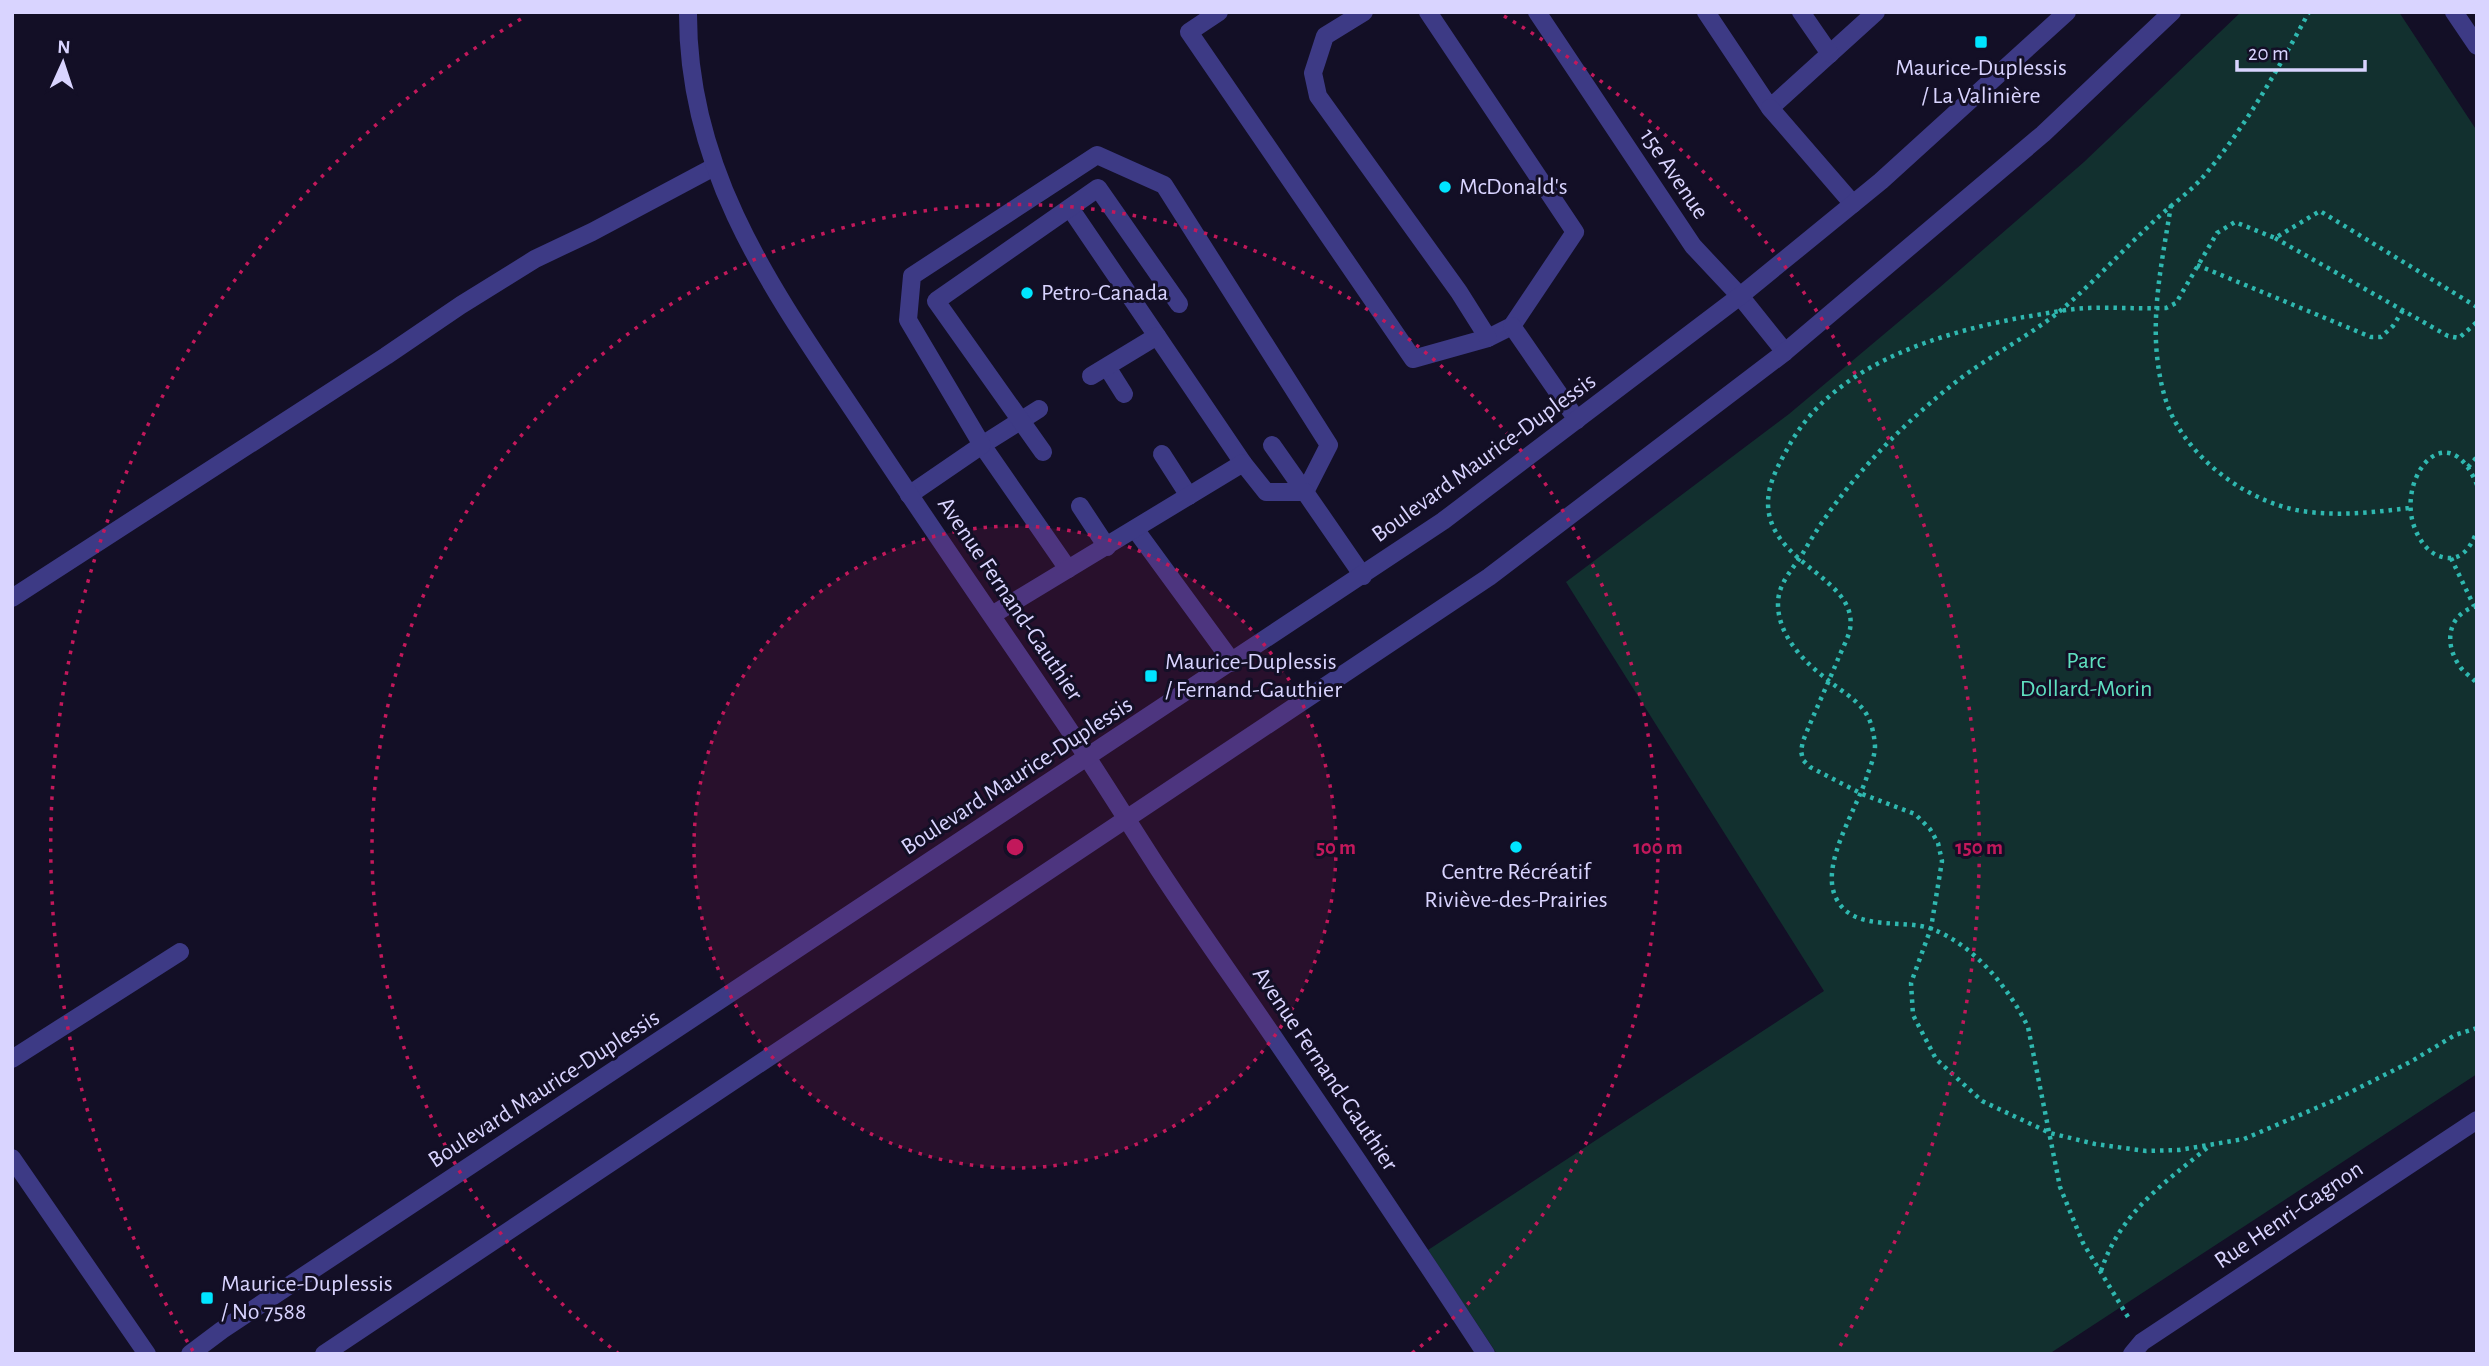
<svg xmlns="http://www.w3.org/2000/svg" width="2489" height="1366" font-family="'Alegreya Sans',sans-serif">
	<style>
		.green { fill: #12302f }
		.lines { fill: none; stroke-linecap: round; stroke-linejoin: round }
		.path { stroke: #2fb8b0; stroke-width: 4.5; stroke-dasharray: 3.5 5; stroke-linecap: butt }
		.service { stroke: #3d3a85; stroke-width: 18 }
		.minor { stroke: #3d3a85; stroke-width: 18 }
		.tertiary { stroke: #3d3a85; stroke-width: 18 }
		.ring { fill: none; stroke: #c2185b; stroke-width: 3.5; stroke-dasharray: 3.5 7 }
		.poi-dot { fill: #00e5ff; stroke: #130f26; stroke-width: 2.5 }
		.labels { text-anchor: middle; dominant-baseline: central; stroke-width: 6; stroke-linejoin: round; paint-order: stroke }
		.poi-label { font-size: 24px; fill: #d9d4ff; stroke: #130f26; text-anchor: start }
		.street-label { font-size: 24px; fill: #d9d4ff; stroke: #130f26 }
		.park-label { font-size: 24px; fill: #5fe0c0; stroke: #130f26 }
		.centre { fill: #c2185b; stroke: #130f26; stroke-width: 3.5 }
		.ring-label { font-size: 21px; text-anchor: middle; font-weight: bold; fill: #c2185b; stroke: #130f26; stroke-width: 6; stroke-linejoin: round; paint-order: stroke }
	</style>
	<rect width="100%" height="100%" fill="#130f26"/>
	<polygon class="green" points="2241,12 2399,12 2477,131 2477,1074 2049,1354 1497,1354 1428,1250 1824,991 1566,582 1789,414 1939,288 2084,162"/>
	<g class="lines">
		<g class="path">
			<path d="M2171,205C2164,250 2154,296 2156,342C2157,364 2161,389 2169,409C2191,462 2253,506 2309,512C2343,516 2376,512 2409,508"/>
			<polyline points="2275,238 2448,336 2459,338 2477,322"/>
			<polyline points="2197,265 2371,337 2381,337 2393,326 2403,310"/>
			<path d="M2477,307L2320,211L2275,238L2235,222L2217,233L2176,303L2166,308C2139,309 2113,307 2087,308C2066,309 2045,314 2024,317C1939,333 1835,364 1790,444C1780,462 1768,482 1768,503C1768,564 1859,578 1850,629C1848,639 1842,649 1838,659C1827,686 1814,713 1803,741L1801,751L1803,760L1810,767L1862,794L1915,814L1930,829L1938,843L1942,861L1931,928L1911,983L1913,1015L1936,1059L1982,1101L2050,1133L2095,1144L2146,1151L2179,1150L2244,1139L2337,1099L2412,1061L2455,1035L2477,1028"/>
			<polyline points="2468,467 2477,457"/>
			<path d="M2477,485C2446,408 2389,486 2419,537C2425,548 2434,557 2448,558C2464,559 2472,544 2477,531"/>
			<polyline points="2451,558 2474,606"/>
			<path d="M2477,606C2447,614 2443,644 2461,668C2465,673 2472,678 2477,683"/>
			<path d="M2101,1271C2120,1213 2162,1185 2207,1148"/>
			<path d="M2128,1317L2083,1243L2060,1187L2028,1027C2009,988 1974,945 1932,929C1903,918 1853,933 1836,898C1819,864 1858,808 1868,773C1871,765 1875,755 1875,746C1872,707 1856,702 1829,681C1804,662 1777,635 1778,602C1779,582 1793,569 1803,553C1841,486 1900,425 1961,378C1993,354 2029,336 2060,311C2092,284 2121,252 2151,224C2167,208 2188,194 2203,177C2245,128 2278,69 2309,12"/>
		</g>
		<g class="service">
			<polyline points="1219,12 1189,32 1413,359 1488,338 1512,326 1575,232 1428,12"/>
			<polyline points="1364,12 1325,36 1313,73 1318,96 1459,292 1488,338"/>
			<polyline points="1706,12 1770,108 1876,12"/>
			<polyline points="1801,12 1830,54"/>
			<polyline points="1770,108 1853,204"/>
			<polyline points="1070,208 1157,336"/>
			<polyline points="1512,326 1577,420"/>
			<polyline points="1107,367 1124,394"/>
			<polyline points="1091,376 1157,336 1243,463"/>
			<polyline points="1039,409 982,445 1068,569"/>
			<polyline points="1043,452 936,301 1098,188 1179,304"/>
			<polyline points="1162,454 1189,496"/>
			<polyline points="909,495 982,445 908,320 912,276 1097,155 1164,185 1329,445 1305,492 1272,445"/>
			<polyline points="1080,506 1107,547"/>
			<polyline points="1135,529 1233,663"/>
			<polyline points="12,598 386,356 461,305 535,259 592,232 714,167"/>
			<polyline points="992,615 1243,463 1266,492 1305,492 1363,576"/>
			<polyline points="12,1059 180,952"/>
			<polyline points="12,1158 147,1354"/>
		</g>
		<g class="minor">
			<path d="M688,12C687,179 781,301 869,434C933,531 999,626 1064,722C1096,770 1127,820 1158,868C1197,928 1239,986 1279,1045C1349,1147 1418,1250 1486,1354"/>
			<polyline points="1537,12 1693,246 1740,296 1785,352"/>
			<polyline points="2454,12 2477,46"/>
			<polyline points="2132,1354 2142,1342 2477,1120"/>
		</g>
		<g class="tertiary">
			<polyline points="190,1354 222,1330 1443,521 1740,296 1881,181 2067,12"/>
			<polyline points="324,1354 1489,577 1785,352 2043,134 2172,12"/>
		</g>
	</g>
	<circle cx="1015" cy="847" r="321" fill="#c2185b" fill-opacity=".12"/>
	<g class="ring">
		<circle cx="1015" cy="847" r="321"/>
		<path d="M619 1354A643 643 0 1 1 1411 1354"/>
		<path d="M193 1351A964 964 0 0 1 526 16M1504 16A964 964 0 0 1 1837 1351"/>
	</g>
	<g class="poi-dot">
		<rect x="1974" y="35" width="14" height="14" rx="3.5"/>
		<circle cx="1445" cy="187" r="7"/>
		<circle cx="1027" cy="293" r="7"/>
		<rect x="1144" y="669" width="14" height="14" rx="3.5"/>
		<circle cx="1516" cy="847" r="7"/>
		<rect x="200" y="1291" width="14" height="14" rx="3.5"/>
	</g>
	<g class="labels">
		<g class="poi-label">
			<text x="1981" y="68" text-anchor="middle">Maurice-Duplessis<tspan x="1981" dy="28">/ La Valinière</tspan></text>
			<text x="1459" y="187">McDonald's</text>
			<text x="1041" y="293">Petro-Canada</text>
			<text x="1165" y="662">Maurice-Duplessis<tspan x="1165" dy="28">/ Fernand-Gauthier</tspan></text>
			<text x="1516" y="872" text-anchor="middle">Centre Récréatif<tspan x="1516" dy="28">Riviève-des-Prairies</tspan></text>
			<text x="221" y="1284">Maurice-Duplessis<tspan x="221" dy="28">/ No 7588</tspan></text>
		</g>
		<g class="street-label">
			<text transform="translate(1674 174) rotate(56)">15e Avenue</text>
			<text transform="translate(1484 458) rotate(-36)">Boulevard Maurice-Duplessis</text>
			<text transform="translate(1010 599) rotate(56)">Avenue Fernand-Gauthier</text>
			<text transform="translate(1017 776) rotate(-33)">Boulevard Maurice-Duplessis</text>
			<text transform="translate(1325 1069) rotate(56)">Avenue Fernand-Gauthier</text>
			<text transform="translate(544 1089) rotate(-33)">Boulevard Maurice-Duplessis</text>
			<text transform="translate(2289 1215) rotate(-34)">Rue Henri-Gagnon</text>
		</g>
		<g class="park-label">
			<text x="2086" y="661">Parc<tspan x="2086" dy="28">Dollard-Morin</tspan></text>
		</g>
	</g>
	<circle cx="1015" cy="847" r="10" class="centre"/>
	<g class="ring-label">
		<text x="1336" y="854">50 m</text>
		<text x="1658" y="854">100 m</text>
		<text x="1979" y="854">150 m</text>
	</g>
	<rect width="2489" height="1366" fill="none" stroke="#d9d4ff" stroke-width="28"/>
	<g transform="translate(63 63) rotate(3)" stroke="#130f26" stroke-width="5" paint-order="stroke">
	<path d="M0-5L12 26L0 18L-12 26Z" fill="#d9d4ff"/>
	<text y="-10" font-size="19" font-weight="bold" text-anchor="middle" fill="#d9d4ff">N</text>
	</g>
	<path d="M2237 60v10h128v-10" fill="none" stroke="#d9d4ff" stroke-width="3.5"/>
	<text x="2248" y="60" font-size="21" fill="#d9d4ff" stroke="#130f26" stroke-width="5" paint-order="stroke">20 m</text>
</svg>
